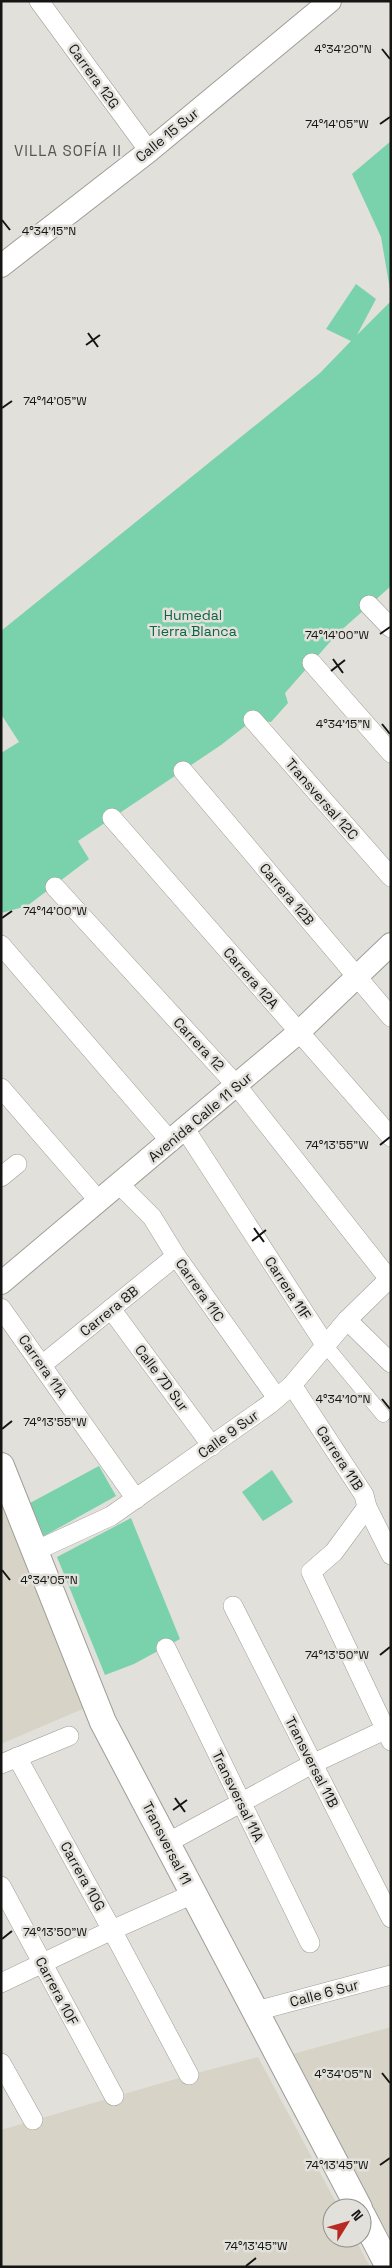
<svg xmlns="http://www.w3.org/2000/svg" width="392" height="2268" font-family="'Space Grotesk',sans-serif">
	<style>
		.built { fill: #d7d4c7 }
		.green { fill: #79d2ab }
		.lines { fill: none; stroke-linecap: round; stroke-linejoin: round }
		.pedestrian-casing { stroke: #9e9d97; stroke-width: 15 }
		.minor-casing { stroke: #9e9d97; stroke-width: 20 }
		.tertiary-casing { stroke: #9e9d97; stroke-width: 24 }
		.secondary-casing { stroke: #9e9d97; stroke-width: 28 }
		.pedestrian { stroke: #fff; stroke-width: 14 }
		.minor { stroke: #fff; stroke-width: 19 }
		.tertiary { stroke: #fff; stroke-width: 22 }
		.secondary { stroke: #fff; stroke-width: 26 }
		.ticks { fill: none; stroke: #151513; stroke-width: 2 }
		.labels { text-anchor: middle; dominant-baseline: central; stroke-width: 5; stroke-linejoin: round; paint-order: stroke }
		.street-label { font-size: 14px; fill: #151513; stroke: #e2e0da }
		.park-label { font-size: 14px; fill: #0c6346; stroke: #e2e0da }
		.neighbourhood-label { font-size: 15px; letter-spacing: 1px; fill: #575651; stroke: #e2e0da }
		.ticks-label { font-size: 12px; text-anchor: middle; fill: #151513; stroke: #e2e0da; stroke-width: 5; stroke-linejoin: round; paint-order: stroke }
	</style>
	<rect width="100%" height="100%" fill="#e2e0da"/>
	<g class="built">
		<polygon points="1,1503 85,1708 1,1744"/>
		<polygon points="391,2027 391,2239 289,2055"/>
		<polygon points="258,2057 339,2208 332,2208 332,2238 355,2238 370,2267 1,2267 1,2130 189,2075"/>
	</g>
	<g class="green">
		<polygon points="391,141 391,295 381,237 352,174"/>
		<polygon points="356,284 376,299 357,335 391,301 391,586 337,634 285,693 288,703 271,722 253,720 221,745 78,841 89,859 27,906 1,913 1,753 19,742 1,714 1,631 320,373 351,341 326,329"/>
		<polygon points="99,1466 116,1496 44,1536 30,1503"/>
		<polygon points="272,1470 293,1502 263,1521 242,1492"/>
		<polygon points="131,1518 180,1639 134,1664 105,1675 57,1557"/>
	</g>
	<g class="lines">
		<defs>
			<polyline id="pedestrian" points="326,1346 383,1415"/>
			<g id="minor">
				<polyline points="39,1 149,151"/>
				<polyline points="369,605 391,628"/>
				<polyline points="312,663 391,753"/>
				<polyline points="253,720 391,877"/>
				<polyline points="183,771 391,1017"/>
				<polyline points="112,818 391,1137"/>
				<polyline points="55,887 237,1086 389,1279"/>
				<polyline points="1,945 171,1142"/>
				<polyline points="1,1088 99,1201"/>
				<polyline points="185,1129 326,1346"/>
				<polyline points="1,1177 17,1164"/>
				<polyline points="120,1185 152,1217 176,1256 277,1398"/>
				<polyline points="1,1308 136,1499"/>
				<polyline points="111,1309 212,1446"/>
				<polyline points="347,1320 391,1363"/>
				<polyline points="42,1365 176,1256"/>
				<polyline points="292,1385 364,1495 367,1507 391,1555"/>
				<polyline points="367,1507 334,1552 311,1572 391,1741"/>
				<polyline points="35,1551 111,1516 270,1404 292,1385 347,1320 391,1277"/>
				<polyline points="233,1606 391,1918"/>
				<polyline points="166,1648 310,1943"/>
				<polyline points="17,1757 112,1930 189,2075"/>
				<polyline points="1,1764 69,1736"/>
				<polyline points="167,1843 312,1764 391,1727"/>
				<polyline points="1,1886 114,2096"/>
				<polyline points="1,1983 112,1930 193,1894"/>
				<polyline points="256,2011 391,1975"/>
				<polyline points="1,2063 33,2120"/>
			</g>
			<g id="tertiary">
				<polyline points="1,266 149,151 330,1"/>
				<polyline points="1,1283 299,1032 391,944"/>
			</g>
			<g id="secondary">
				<polyline points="1,1466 103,1722 359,2208"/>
				<polyline points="362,2215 389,2267"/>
			</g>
		</defs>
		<use href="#pedestrian" class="pedestrian-casing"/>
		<use href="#minor" class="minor-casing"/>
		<use href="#tertiary" class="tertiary-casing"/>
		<use href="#secondary" class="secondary-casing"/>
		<use href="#pedestrian" class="pedestrian"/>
		<use href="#minor" class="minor"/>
		<use href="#tertiary" class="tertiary"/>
		<use href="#secondary" class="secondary"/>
	</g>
	<path class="ticks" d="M382,49L390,59M380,124L390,117M2,220L10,230M88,333L98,347M86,345L100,335M2,408L12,401M380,634L390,627M333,659L343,673M331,671L345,660M382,724L390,734M2,918L12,911M380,1145L390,1137M254,1228L264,1242M252,1241L266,1230M382,1399L390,1409M2,1429L12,1421M2,1570L10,1580M380,1655L390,1647M175,1798L185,1812M173,1810L187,1800M2,1939L12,1931M382,2073L390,2083M380,2165L390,2158M246,2266L256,2258"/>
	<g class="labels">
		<g class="street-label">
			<text transform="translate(94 76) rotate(54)">Carrera 12G</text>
			<text transform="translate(167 135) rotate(-39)">Calle 15 Sur</text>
			<text transform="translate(322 799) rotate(49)">Transversal 12C</text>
			<text transform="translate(287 894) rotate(50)">Carrera 12B</text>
			<text transform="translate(251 978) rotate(49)">Carrera 12A</text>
			<text transform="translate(199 1044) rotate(47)">Carrera 12</text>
			<text transform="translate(200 1117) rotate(-40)">Avenida Calle 11 Sur</text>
			<text transform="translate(288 1288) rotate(57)">Carrera 11F</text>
			<text transform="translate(200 1290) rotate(55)">Carrera 11C</text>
			<text transform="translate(109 1311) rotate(-39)">Carrera 8B</text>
			<text transform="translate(43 1366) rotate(55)">Carrera 11A</text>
			<text transform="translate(162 1378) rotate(53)">Calle 7D Sur</text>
			<text transform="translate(228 1434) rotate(-36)">Calle 9 Sur</text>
			<text transform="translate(340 1458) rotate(57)">Carrera 11B</text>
			<text transform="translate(312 1762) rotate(63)">Transversal 11B</text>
			<text transform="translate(238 1796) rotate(64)">Transversal 11A</text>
			<text transform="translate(167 1843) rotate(63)">Transversal 11</text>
			<text transform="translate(83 1876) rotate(61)">Carrera 10G</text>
			<text transform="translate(57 1991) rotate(62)">Carrera 10F</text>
			<text transform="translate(324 1993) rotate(-15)">Calle 6 Sur</text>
		</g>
		<g class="park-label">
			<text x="193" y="615">Humedal<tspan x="193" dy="16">Tierra Blanca</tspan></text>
		</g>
		<g class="neighbourhood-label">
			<text x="68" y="150">VILLA SOFÍA II</text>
		</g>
	</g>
	<g class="ticks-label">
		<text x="343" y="53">4°34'20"N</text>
		<text x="337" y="128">74°14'05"W</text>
		<text x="49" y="235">4°34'15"N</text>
		<text x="55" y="405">74°14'05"W</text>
		<text x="337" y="639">74°14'00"W</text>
		<text x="343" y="728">4°34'15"N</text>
		<text x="55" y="915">74°14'00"W</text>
		<text x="337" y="1149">74°13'55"W</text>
		<text x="343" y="1403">4°34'10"N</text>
		<text x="55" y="1426">74°13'55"W</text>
		<text x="49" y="1584">4°34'05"N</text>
		<text x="337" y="1659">74°13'50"W</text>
		<text x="55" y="1936">74°13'50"W</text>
		<text x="343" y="2078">4°34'05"N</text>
		<text x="337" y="2169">74°13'45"W</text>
		<text x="256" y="2250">74°13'45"W</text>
	</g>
	<rect width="392" height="2268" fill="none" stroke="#151513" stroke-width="5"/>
	<g transform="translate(347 2223) rotate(53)"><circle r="24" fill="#e2e0da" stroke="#908f8a"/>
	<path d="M0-4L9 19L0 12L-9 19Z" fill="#b82924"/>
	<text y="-8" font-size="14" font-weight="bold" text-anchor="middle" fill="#151513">N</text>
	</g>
</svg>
